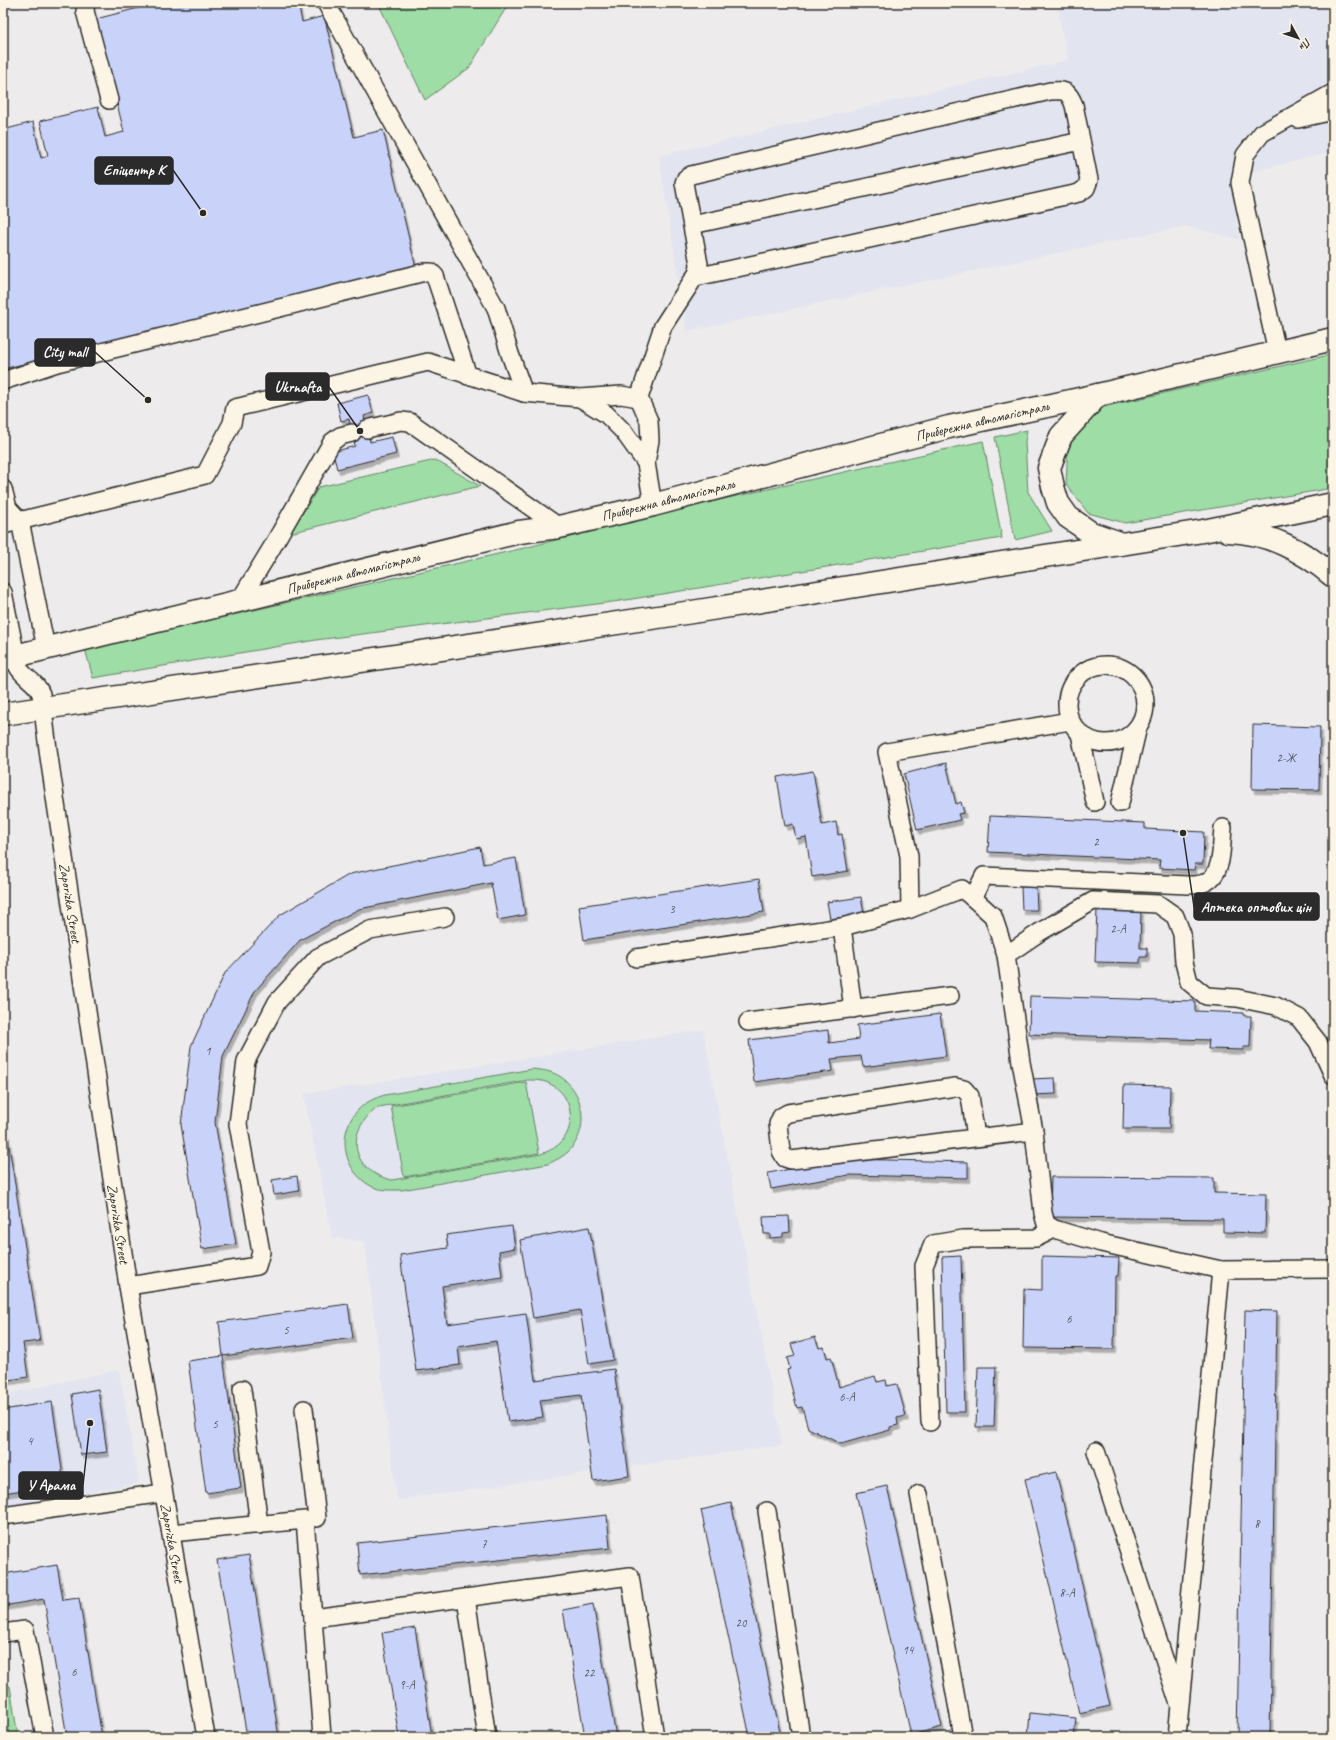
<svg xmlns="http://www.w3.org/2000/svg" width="1336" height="1740" font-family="Caveat,sans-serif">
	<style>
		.built { fill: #e2e4f0 }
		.green { fill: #9edda5; stroke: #648468; fill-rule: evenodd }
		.building { fill: #c9d3fa; stroke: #2b2b2b; filter: url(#shadow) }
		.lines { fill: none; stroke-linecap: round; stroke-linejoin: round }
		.minor-casing { stroke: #2b2b2b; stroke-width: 20 }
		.major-casing { stroke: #2b2b2b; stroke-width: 25 }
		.minor { stroke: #fcf5e5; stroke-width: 17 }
		.major { stroke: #fcf5e5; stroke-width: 22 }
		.labels { text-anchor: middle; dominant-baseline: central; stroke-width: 3; stroke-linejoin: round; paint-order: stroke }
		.number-label { font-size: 12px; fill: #52555f }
		.street-label { font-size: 14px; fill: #2b2b2b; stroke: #fcf5e5 }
		.leader { fill: none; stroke: #2b2b2b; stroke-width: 1.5 }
		.callout-dot { fill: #2b2b2b; stroke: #fcf5e5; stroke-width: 1.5 }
		.callout { fill: #2b2b2b; stroke: #2b2b2b; stroke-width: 1.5 }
		.callout-label { font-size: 15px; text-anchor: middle; font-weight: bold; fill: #fff }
	</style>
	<defs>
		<filter id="shadow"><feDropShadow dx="2.5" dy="4.5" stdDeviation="0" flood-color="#0004"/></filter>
	</defs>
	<rect width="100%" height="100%" fill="#edebeb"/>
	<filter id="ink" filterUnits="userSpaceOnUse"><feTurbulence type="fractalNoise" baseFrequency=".025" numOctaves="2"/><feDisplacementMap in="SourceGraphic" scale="8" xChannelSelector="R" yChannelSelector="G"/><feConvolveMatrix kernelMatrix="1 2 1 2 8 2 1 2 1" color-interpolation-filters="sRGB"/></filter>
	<g filter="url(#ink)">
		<g class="built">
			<polygon points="1057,3 1333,3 1333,152 1231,176 1239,239 1185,226 687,331 659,156 1068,60"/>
			<polygon points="703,1030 782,1445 397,1500 365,1242 332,1237 304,1094"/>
			<polygon points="119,1370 139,1483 3,1507 3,1395"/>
		</g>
		<g class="green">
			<polygon points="378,3 509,3 469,68 425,100"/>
			<polygon points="1333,354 1333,488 1125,523 1088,513 1066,484 1068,444 1099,408"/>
			<polygon points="1027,430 1025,442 1028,492 1052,531 1015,540 995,437"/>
			<polygon points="983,441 1002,538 620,601 316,640 93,678 85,649 524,548 688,507"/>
			<polygon points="435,460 480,486 290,533 319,487"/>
			<path d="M532,1069C542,1070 552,1071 561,1077C583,1092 589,1125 573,1146C567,1155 558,1159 548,1164L402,1190C391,1190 381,1191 371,1186C343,1171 336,1133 358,1110C365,1102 375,1098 385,1095ZM528,1080C536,1080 544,1080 552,1085C571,1095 577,1124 562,1141C556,1148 549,1151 541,1154L392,1180C350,1171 344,1130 379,1107Z"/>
			<polygon points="526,1082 539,1153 404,1177 391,1106"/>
			<polygon points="10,1686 18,1737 3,1737 3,1687"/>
		</g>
		<g class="building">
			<polygon points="145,3 298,3 302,22 324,16 354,137 383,130 416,268 3,369 3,130 33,122 41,158 48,156 40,121 98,107 105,137 124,132 96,19 146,6"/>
			<polygon points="368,395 373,413 364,416 370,442 392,437 396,454 337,469 333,452 355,446 349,419 341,421 337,403"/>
			<polygon points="1253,725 1320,727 1319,790 1252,789"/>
			<polygon points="946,763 956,804 961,802 964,813 958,814 960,820 917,830 904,774"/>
			<polygon points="813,771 822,825 836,822 838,835 842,834 848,871 812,877 806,837 796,839 793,824 785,826 777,777"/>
			<polygon points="990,816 1145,823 1145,829 1204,832 1203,864 1195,864 1194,870 1159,868 1160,860 988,852"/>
			<polygon points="480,847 483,864 516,858 525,915 498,920 491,883 359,909 300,940 255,991 223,1056 215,1122 236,1244 202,1249 181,1125 191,1046 225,973 280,915 350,874"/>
			<polygon points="759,879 764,912 584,940 579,906"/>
			<polygon points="1036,886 1037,910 1022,910 1021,887"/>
			<polygon points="861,897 864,914 830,919 827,902"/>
			<polygon points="1097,909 1141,910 1140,948 1147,948 1147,957 1140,957 1140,963 1095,962"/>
			<polygon points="1030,996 1195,1001 1195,1011 1244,1013 1244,1016 1251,1016 1250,1047 1243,1047 1243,1050 1208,1049 1209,1040 1029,1034"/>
			<polygon points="940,1014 946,1056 863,1067 861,1056 831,1059 833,1071 754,1082 749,1040 828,1030 829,1043 859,1039 857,1025"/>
			<polygon points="1055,1078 1056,1094 1030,1095 1030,1079"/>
			<polygon points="1124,1085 1170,1086 1169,1129 1123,1129"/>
			<polygon points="3,1109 40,1341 23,1343 28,1377 3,1381 3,1352 6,1352 3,1335"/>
			<polygon points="848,1159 968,1162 968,1178 849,1175 771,1189 768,1173"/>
			<polygon points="297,1176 299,1191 274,1195 272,1180"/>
			<polygon points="1051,1177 1214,1178 1214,1193 1266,1194 1265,1233 1223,1232 1223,1219 1050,1217"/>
			<polygon points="789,1216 790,1232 783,1233 783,1237 770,1238 770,1234 764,1234 763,1217"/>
			<polygon points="512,1226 515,1248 499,1251 502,1277 442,1286 447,1324 526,1313 535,1380 614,1369 629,1476 593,1481 581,1395 540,1400 543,1417 508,1422 496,1341 458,1347 460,1365 416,1371 400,1255 448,1248 446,1235"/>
			<polygon points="589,1227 613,1360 589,1364 580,1310 533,1318 520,1240"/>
			<polygon points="961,1256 965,1412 946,1412 942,1257"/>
			<polygon points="1042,1256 1119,1258 1118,1276 1115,1276 1114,1349 1023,1348 1024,1289 1042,1290"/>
			<polygon points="348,1304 353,1338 223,1356 219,1322"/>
			<polygon points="1245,1310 1277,1311 1270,1737 1237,1737"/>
			<polygon points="815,1337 819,1348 824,1347 827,1358 831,1357 839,1387 875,1376 877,1382 886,1380 887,1386 897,1384 906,1416 897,1418 898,1425 890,1427 890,1430 841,1444 808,1428 802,1407 797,1408 787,1370 790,1369 787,1358 795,1356 791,1344"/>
			<polygon points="223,1356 241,1488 206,1493 188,1361"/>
			<polygon points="978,1367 996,1367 994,1427 976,1427"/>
			<polygon points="98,1389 107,1452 81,1455 72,1394"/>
			<polygon points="52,1402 64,1484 3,1493 3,1410"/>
			<polygon points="1056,1472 1110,1706 1079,1713 1025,1479"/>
			<polygon points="887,1486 942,1727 911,1735 856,1493"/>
			<polygon points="731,1503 781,1737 750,1737 701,1510"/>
			<polygon points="607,1515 610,1548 360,1575 357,1543"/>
			<polygon points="249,1555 279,1737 247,1737 217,1560"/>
			<polygon points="57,1565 63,1600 79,1598 102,1737 67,1737 44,1599 3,1606 3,1574"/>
			<polygon points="593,1604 616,1737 585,1737 563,1610"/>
			<polygon points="415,1628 432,1737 399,1737 382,1633"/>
			<polygon points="1030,1713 1076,1718 1074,1737 1028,1737"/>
		</g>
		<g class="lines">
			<defs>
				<g id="minor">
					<polyline points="86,3 85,11 109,100"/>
					<polyline points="326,3 496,308 510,354 524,393 580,398 621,395 639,398"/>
					<polyline points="1298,119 1333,111"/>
					<polyline points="692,225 1081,141"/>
					<polyline points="1277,352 1240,183 1245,155 1262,133 1333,93"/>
					<polyline points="3,381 57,363 425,272 431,272 435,276 468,376"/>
					<polyline points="580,398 606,414 624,432 646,463"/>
					<polyline points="367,429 401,421 410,422 559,527"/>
					<polyline points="3,489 8,508 20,521 46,648"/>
					<path d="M653,505L646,463L650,440L649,421L639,398L663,326L698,272L699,264L684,183L686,178L691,175L1050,91C1065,90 1068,90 1074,105L1089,180L1086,188L1079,193L696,277"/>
					<polyline points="3,525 205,475 232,423 235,408 428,362 524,393"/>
					<path d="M3,592L18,667C24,678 37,682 41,694L49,757L128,1286L206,1737"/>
					<polyline points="240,600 271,549 332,442 340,436 352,433"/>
					<circle cx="1106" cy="704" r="39"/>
					<polyline points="1080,734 1095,802"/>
					<polyline points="1120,803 1138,727"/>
					<path d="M973,898L984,876L1188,885C1194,885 1201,885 1206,882C1224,873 1221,844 1223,828"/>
					<polyline points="910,909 909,856 887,752 1070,721"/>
					<polyline points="1006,955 1040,932 1093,901 1158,904 1175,916 1182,934 1184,962 1189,982 1206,996 1237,998 1276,1006 1299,1018 1318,1042 1333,1075"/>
					<polyline points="636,958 842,927"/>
					<polyline points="853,1009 842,927 910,909 962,889 973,898 993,916 1006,955 1021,1062 1034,1131 1043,1213 1046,1224 1054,1229 1101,1243 1221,1270 1333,1269"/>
					<polyline points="748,1022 950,996"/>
					<polyline points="976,1137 970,1096 964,1089 955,1087 788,1113 781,1117 778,1124 781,1151 785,1158 791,1160 1034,1131"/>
					<polyline points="128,1286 257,1266 261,1252 238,1124 246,1061 277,1002 318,957 370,930 445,917"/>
					<polyline points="242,1389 259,1525"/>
					<polyline points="304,1409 317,1518"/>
					<polyline points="930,1422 924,1266 933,1244 963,1239 1036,1238 1054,1229"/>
					<polyline points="1096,1451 1178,1701"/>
					<polyline points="919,1494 963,1737"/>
					<polyline points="767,1511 801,1737"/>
					<polyline points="3,1516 163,1493"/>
					<polyline points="171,1533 305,1520 313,1618"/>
					<polyline points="466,1598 487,1737"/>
					<polyline points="3,1633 25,1630 45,1737"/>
					<polyline points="322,1737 313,1618 630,1576 655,1737"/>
					<polyline points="1177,1737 1221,1270"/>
				</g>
				<g id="major">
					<polyline points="1098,395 1061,436 1049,468 1053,487 1058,503 1068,517 1091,533 1117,542"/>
					<path d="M1228,531C1267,532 1304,551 1333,576"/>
					<polyline points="3,659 519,532 559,527 653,505 949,427 1098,395 1333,339"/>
					<polyline points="3,714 692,612 1203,531 1333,504"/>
				</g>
			</defs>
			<use href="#minor" class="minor-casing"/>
			<use href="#major" class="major-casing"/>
			<use href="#minor" class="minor"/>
			<use href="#major" class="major"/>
		</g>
	</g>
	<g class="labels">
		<g class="number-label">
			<text x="1286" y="758">2-Ж</text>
			<text x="1096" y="842">2</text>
			<text x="672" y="909">3</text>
			<text x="1118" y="929">2-А</text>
			<text x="208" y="1051">1</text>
			<text x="1069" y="1319">6</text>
			<text x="286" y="1330">5</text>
			<text x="847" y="1397">6-А</text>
			<text x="215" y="1424">5</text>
			<text x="30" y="1441">4</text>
			<text x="1257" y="1524">8</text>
			<text x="484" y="1544">7</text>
			<text x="1067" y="1593">8-А</text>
			<text x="741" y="1623">20</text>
			<text x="908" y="1650">14</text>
			<text x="74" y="1672">6</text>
			<text x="589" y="1673">22</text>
			<text x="407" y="1685">9-А</text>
		</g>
		<g class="street-label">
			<text transform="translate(982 421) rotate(-13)">Прибережна автомагістраль</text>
			<text transform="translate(668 500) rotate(-14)">Прибережна автомагістраль</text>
			<text transform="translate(353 573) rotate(-14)">Прибережна автомагістраль</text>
			<text transform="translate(70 903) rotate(81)">Zaporizka Street</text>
			<text transform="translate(118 1224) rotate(81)">Zaporizka Street</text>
			<text transform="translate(172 1543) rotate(80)">Zaporizka Street</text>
		</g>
	</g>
	<path class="leader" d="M203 213L173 170M148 400L95 352M360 431L329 387M1183 833L1194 907M90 1423L83 1485"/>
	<g class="callout-dot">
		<circle cx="203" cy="213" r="4"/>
		<circle cx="148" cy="400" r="4"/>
		<circle cx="360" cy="431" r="4"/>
		<circle cx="1183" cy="833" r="4"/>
		<circle cx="90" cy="1423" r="4"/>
	</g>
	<g class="callout">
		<rect x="95" y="157" width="78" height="27" rx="4"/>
		<rect x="35" y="339" width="60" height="27" rx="4"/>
		<rect x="266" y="373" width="63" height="27" rx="4"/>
		<rect x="1194" y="893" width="125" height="27" rx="4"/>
		<rect x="19" y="1472" width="64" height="27" rx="4"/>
	</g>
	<g class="callout-label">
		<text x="134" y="175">Епіцентр К</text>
		<text x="65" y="357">City mall</text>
		<text x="298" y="392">Ukrnafta</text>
		<text x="1256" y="912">Аптека оптових цін</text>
		<text x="51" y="1490">У Арама</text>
	</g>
	<rect width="1336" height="1740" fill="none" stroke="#fcf5e5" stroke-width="16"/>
	<rect x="8" y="8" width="1320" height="1724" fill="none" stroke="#2b2b2b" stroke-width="1.5" filter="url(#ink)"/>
	<g transform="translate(1298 38) rotate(130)" stroke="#fcf5e5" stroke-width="3" paint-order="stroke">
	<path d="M0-3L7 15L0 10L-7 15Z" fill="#2b2b2b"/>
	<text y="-6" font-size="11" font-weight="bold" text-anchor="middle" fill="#2b2b2b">Пн</text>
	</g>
</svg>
